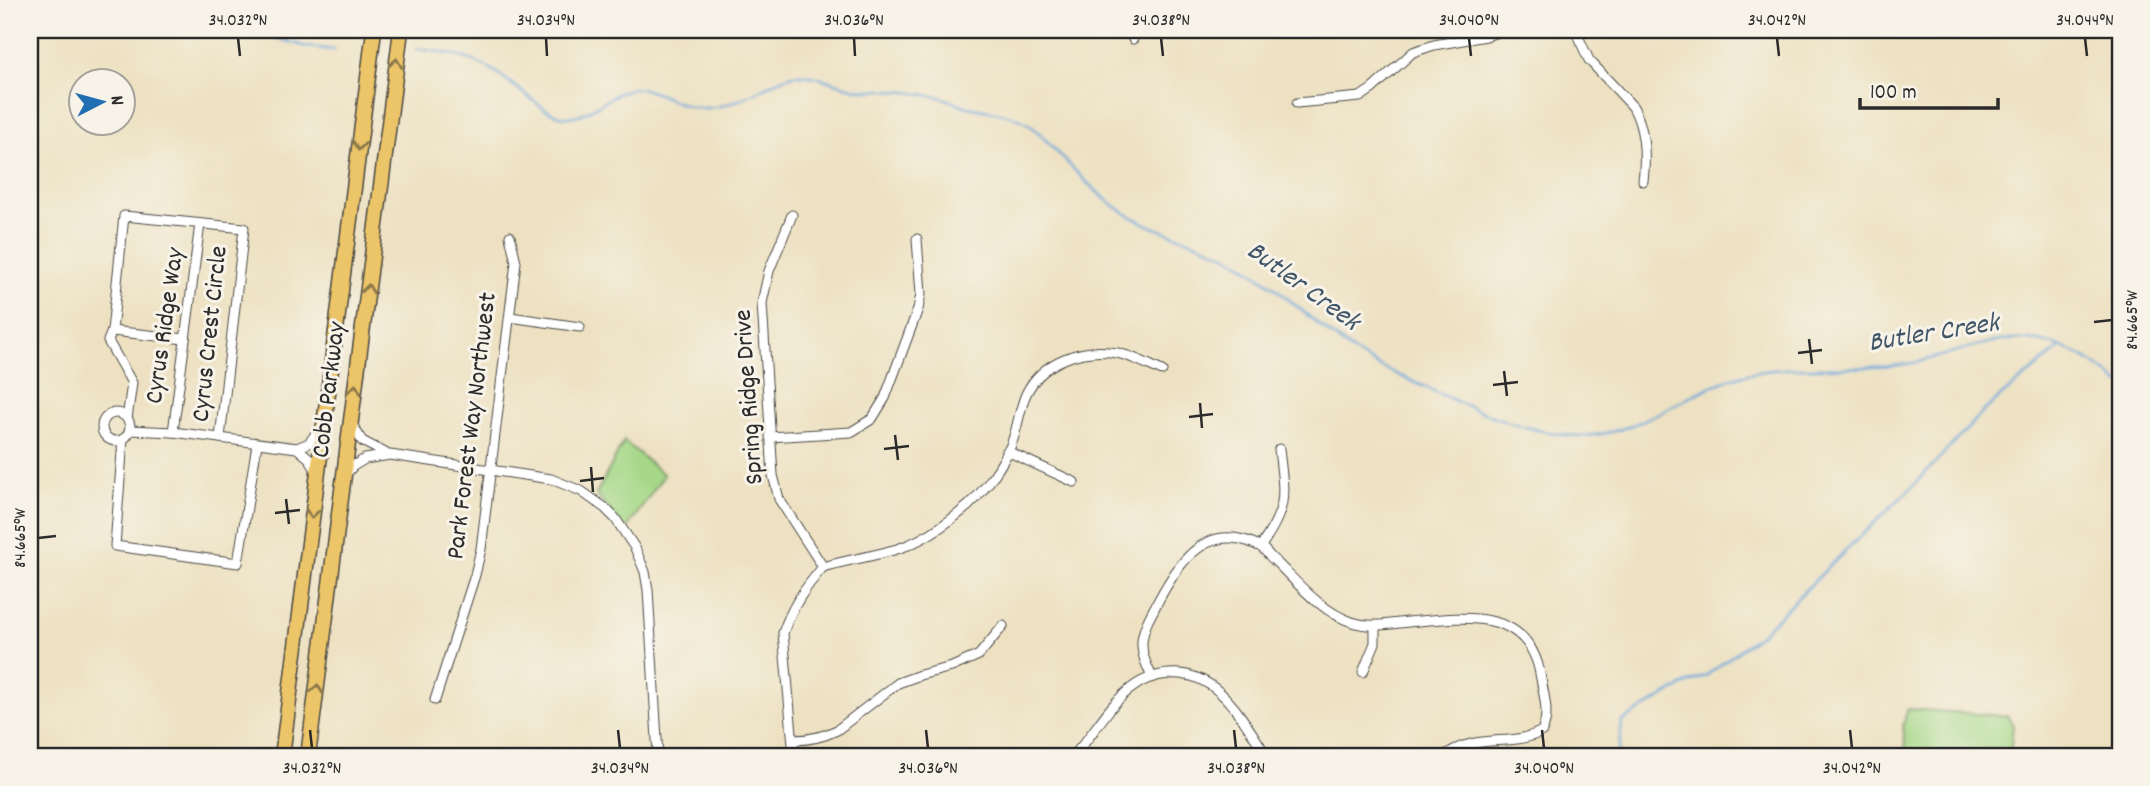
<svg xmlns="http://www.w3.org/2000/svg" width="2150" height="786" font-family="Dekko,sans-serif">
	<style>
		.green { fill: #a6d888; stroke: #68825a; stroke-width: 2 }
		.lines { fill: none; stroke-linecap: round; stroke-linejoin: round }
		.stream { stroke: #68a4d9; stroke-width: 2.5 }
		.street-casing { stroke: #484642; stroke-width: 11 }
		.primary-casing { stroke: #484642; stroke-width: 17 }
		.street { stroke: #fff; stroke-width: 9 }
		.primary { stroke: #edc569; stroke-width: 14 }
		.oneway { stroke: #8c784a }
		.ticks { fill: none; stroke: #2b2b2b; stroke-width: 2.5 }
		.labels { text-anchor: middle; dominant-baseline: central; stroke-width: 6; stroke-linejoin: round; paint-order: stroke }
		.street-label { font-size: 26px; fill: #2b2b2b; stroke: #f7f3e8 }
		.water-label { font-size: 28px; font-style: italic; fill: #405568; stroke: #f7f3e8 }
		.neatline { fill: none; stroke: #2b2b2b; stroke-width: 2.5 }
		.ticks-label { font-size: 18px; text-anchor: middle; fill: #2b2b2b }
	</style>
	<rect width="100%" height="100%" fill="#f7f3e8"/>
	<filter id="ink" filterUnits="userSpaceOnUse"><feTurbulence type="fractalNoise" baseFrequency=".0143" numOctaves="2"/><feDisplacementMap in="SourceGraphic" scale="14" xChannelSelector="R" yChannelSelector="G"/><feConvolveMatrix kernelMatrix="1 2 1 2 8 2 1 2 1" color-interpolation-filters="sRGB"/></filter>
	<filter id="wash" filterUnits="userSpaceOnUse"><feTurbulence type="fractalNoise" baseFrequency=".00686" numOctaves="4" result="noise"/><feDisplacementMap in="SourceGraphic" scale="28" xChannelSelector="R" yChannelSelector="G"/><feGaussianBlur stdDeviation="1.57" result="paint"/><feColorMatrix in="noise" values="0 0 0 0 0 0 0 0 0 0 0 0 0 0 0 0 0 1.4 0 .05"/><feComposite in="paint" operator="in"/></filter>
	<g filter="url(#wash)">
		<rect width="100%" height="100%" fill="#ede1c1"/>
		<g class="green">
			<polygon points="624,441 664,475 625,531 596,494"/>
			<polygon points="1907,709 2007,716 2013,725 2010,756 1907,756 1903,727"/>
		</g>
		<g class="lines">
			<g class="stream">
				<polyline points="249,30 307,47 335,50"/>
				<path d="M417,49C443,52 466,56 489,68C512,80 545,117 567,117C591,116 606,96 627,90C651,82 679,111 707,108C726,107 744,98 760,90C771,84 782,77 794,75C817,73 836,86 858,89C867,91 877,90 886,90C901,91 917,93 933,96C945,97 956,104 968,107C986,111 1006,112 1023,121C1037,128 1046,141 1057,152C1076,172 1096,193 1119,209C1153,233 1195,238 1231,258C1274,282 1309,320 1350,349C1373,365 1399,375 1425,387C1469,407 1517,430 1567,435C1629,443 1677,396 1733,378C1788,361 1845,372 1901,365C1947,359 1990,333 2038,341C2071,346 2096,363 2120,384"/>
				<polyline points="1618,756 1622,721 1682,686 1707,675 1762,633 1850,546 1910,489 1986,409 2061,347"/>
			</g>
		</g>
	</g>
	<g filter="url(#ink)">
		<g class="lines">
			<defs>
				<g id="street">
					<path d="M1575,30L1589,60L1633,107C1645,129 1646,156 1643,181"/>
					<polyline points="1133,39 1134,30"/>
					<polyline points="1297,103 1360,97 1372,89 1413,52 1434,45 1486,36 1503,30"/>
					<polyline points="792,215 769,271 762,303 773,475 779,499 823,567"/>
					<polyline points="510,317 580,327"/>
					<polyline points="112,331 185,339"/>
					<circle cx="116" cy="427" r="14"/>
					<polyline points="127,419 132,383 108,341 112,331 124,216 244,228 220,438"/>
					<polyline points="352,424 362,441 385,453"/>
					<polyline points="130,430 173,432 297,448 309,458 316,470"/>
					<polyline points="173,432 200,224"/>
					<polyline points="770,437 851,432 872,419 885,398 918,309 921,294 917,239"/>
					<polyline points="123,439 115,546 238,563 257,444"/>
					<polyline points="297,448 309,443 321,427"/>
					<polyline points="1007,451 1074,482"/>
					<polyline points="345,475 353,466 365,459 390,455 551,479 581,491 605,508 615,518 635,548 645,572 648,590 658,756"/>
					<path d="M1261,546C1289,506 1284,495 1279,449"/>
					<path d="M823,567C848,560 875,556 900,548C924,540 949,522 968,506C985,490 1002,466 1011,445C1018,428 1019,410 1026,394C1042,361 1082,347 1117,353C1132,356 1147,364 1162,371"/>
					<polyline points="1363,672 1375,643 1375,625"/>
					<path d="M1152,677C1147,666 1141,654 1142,642C1143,629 1149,618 1155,607C1171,576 1196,530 1239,539C1245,540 1253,543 1259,546C1264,548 1269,556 1274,560C1297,582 1321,612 1352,622C1367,627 1384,625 1399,623C1456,618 1530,602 1541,679C1544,696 1550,715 1542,731C1513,748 1477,732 1444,756"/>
					<polyline points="435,700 475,575 481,549 516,262 510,236"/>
					<path d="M793,740C809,740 823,737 837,730L898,683L920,675L952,667L979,655L1003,626"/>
					<path d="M794,756L783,633C792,606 805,588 823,567"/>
					<path d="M1073,756C1093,736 1106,708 1129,690C1141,680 1154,675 1169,674C1219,670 1243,721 1267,756"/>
				</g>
				<g id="primary">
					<polyline points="282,756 374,30"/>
					<polyline points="308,756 401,30"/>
				</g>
			</defs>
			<use href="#street" class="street-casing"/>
			<use href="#primary" class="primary-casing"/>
			<use href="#street" class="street"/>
			<use href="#primary" class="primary"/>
		</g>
		<defs><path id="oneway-chevron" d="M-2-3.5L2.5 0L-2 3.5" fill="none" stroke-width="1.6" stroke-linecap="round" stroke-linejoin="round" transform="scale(1.75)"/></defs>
		<g class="oneway">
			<use href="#oneway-chevron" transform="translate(396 63) rotate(-82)"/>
			<use href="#oneway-chevron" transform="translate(359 146) rotate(97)"/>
			<use href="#oneway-chevron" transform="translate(368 289) rotate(-83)"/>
			<use href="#oneway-chevron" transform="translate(355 389) rotate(-82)"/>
			<use href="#oneway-chevron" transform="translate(312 514) rotate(97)"/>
			<use href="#oneway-chevron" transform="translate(317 689) rotate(-83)"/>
		</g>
	</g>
	<path class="ticks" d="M238,38L240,56M546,38L547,56M854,38L855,56M1161,38L1163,56M1469,38L1471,56M1777,38L1779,56M2085,38L2087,56M2094,322L2112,320M1809,339L1812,364M1798,353L1822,350M1504,371L1507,396M1493,385L1518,382M1200,403L1202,428M1189,417L1213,414M895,435L898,460M884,449L909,446M591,467L593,492M580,481L604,478M286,499L289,524M275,513L300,510M38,538L56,536M310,730L312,748M618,730L620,748M926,730L928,748M1234,730L1236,748M1542,730L1544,748M1850,730L1852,748"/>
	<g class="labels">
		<g class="street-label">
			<text transform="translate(166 326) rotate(-82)">Cyrus Ridge Way</text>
			<text transform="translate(211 334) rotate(-84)">Cyrus Crest Circle</text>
			<text transform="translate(330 390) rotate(-83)">Cobb Parkway</text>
			<text transform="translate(750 397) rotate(-94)">Spring Ridge Drive</text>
			<text transform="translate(473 426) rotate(-83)">Park Forest Way Northwest</text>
		</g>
		<g class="water-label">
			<text transform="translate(1302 288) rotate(36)">Butler Creek</text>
			<text transform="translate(1934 335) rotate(-9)">Butler Creek</text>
		</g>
	</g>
	<rect width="2150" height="786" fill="none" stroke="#f7f3e8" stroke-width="77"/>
	<g transform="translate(102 102) rotate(84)"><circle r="33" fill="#f7f3e8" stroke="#a5a39c" stroke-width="2"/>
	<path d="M0-5L12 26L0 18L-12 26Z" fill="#1f6fb2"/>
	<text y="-10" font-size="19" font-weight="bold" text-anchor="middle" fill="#2b2b2b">N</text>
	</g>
	<path d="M1860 98v10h138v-10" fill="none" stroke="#2b2b2b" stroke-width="3.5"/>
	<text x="1870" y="98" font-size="21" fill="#2b2b2b" stroke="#f7f3e8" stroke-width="5" paint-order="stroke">100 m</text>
	<rect x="38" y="38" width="2074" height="710" class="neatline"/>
	<g class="ticks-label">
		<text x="238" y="25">34.032°N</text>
		<text x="546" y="25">34.034°N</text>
		<text x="854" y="25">34.036°N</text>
		<text x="1161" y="25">34.038°N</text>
		<text x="1469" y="25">34.040°N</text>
		<text x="1777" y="25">34.042°N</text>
		<text x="2085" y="25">34.044°N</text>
		<text transform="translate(2131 320) rotate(-90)" y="6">84.665°W</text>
		<text transform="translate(19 538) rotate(-90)" y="6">84.665°W</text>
		<text x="312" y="773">34.032°N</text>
		<text x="620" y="773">34.034°N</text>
		<text x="928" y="773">34.036°N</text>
		<text x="1236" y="773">34.038°N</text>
		<text x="1544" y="773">34.040°N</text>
		<text x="1852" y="773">34.042°N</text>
	</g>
</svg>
